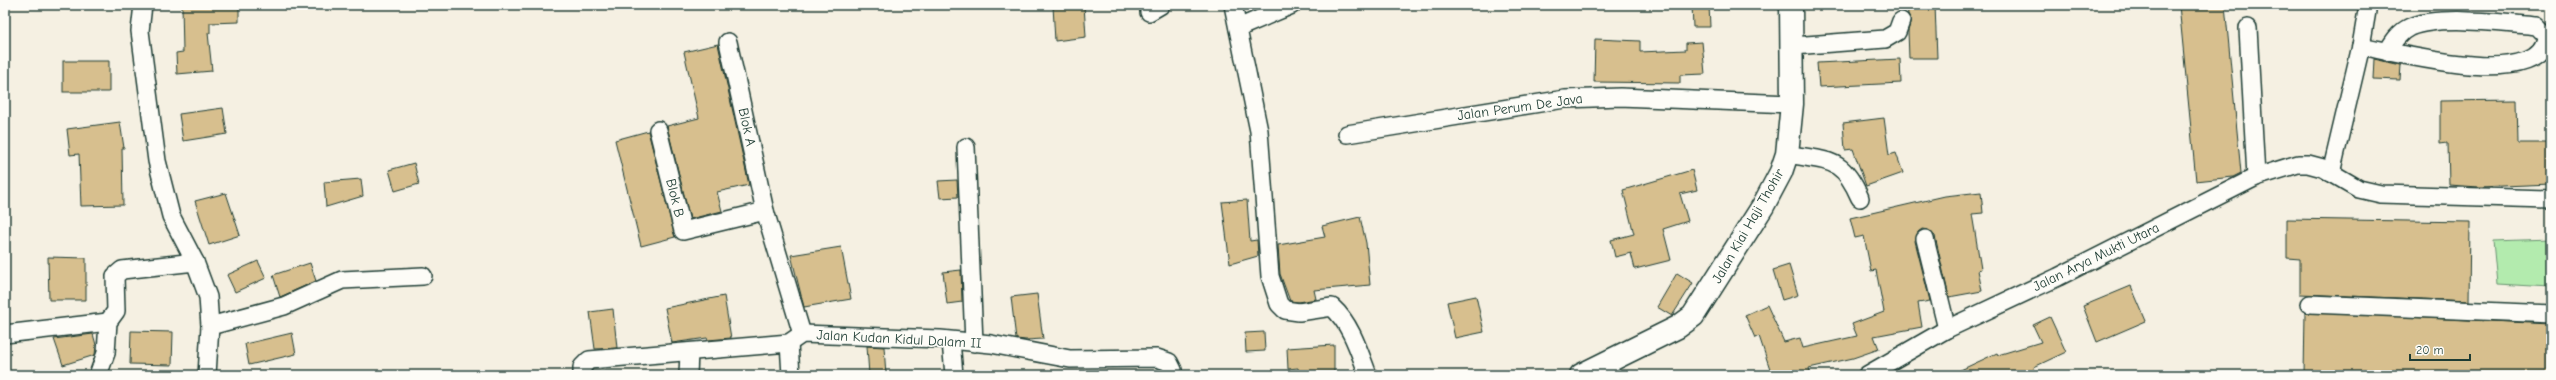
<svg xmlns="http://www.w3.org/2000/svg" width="2556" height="380" font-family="'Comic Neue',sans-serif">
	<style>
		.green { fill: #b3ebae; stroke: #699471 }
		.building { fill: #d7bf8e; stroke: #1f3d34 }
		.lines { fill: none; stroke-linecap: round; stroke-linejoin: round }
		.street-casing { stroke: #1f3d34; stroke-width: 20 }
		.secondary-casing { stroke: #1f3d34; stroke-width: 25 }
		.street { stroke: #fdfcf7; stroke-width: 17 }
		.secondary { stroke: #fdfcf7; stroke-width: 22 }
		.labels { text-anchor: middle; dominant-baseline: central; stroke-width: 3.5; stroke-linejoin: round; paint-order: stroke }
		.street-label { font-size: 14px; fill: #1f3d34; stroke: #fdfcf7 }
	</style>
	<rect width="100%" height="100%" fill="#f5f0e2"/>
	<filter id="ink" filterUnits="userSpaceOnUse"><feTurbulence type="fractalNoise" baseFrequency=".025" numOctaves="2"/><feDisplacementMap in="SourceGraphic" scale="8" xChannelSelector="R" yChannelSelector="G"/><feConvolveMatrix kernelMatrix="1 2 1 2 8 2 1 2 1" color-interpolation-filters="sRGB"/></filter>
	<g filter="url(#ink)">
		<polygon class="green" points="2551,239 2551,287 2497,284 2493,241"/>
		<g class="building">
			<polygon points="182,5 239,5 239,22 210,23 210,33 208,33 212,71 177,74 176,53 183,52"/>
			<polygon points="1068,5 1084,5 1086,37 1055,41 1053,6"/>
			<polygon points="1692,5 1709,5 1710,27 1693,27"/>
			<polygon points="1907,5 1935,5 1937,58 1909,58 1908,31 1911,20 1908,14"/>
			<polygon points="2179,5 2225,5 2241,173 2233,177 2196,181"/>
			<polygon points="1595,39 1640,41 1640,52 1686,50 1686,43 1702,42 1705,74 1680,75 1680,83 1594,82"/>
			<polygon points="718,44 749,185 717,192 722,211 690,219 667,126 699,118 684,52"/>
			<polygon points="1900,59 1901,83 1819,87 1817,63"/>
			<polygon points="2374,59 2401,65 2400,80 2373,79"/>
			<rect x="63" y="61" width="46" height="31"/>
			<polygon points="2517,100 2518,143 2551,143 2551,184 2479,187 2449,185 2448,143 2440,144 2440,101"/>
			<polygon points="223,108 227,134 183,141 179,114"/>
			<polygon points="1884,118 1889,155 1896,153 1903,173 1866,186 1853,149 1845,150 1843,123"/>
			<polygon points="120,122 124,148 122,148 123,205 81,206 79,154 70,155 67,129"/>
			<polygon points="648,131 675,237 641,246 615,140"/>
			<polygon points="414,163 419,184 395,191 389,170"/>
			<polygon points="1692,170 1697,190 1680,194 1688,221 1663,229 1671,260 1635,269 1631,253 1615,257 1611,240 1634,234 1623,190"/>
			<polygon points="361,179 363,196 326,207 324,182"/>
			<polygon points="957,180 958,197 940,198 938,181"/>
			<polygon points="1981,192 1983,213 1972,214 1981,269 1978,270 1982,291 1949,297 1935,236 1928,230 1922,229 1918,232 1915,241 1930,301 1918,303 1922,327 1874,336 1879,349 1853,358 1809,368 1811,375 1772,375 1759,336 1755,338 1745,315 1767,305 1784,342 1800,338 1803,348 1857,336 1852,324 1884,312 1876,270 1871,271 1864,236 1855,238 1850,218 1945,196"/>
			<polygon points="226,193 240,235 209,245 195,201"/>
			<polygon points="1247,200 1250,241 1257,240 1258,256 1230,264 1222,202"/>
			<polygon points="1360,217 1366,243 1370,285 1314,290 1316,299 1299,302 1290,301 1280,274 1278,245 1325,237 1322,226"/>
			<polygon points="2287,219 2470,222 2469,301 2300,294 2300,259 2287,258"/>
			<polygon points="841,247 851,299 804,307 791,255"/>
			<polygon points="48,257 86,258 86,300 49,300"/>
			<polygon points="258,261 266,278 235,292 227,275"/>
			<polygon points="310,263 316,281 280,297 273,275"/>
			<polygon points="1789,265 1798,295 1782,300 1773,270"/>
			<polygon points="961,270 962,302 947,304 943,272"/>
			<polygon points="1677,273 1693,283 1672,316 1657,307"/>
			<polygon points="2131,286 2146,321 2097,342 2083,306"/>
			<polygon points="1037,294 1043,339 1026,340 1016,339 1011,297"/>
			<polygon points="724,296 731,338 708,340 707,338 672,343 665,308"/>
			<polygon points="1476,296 1484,332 1455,338 1447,302"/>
			<polygon points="613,309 617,348 595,349 590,312"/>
			<polygon points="2305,312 2551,324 2551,375 2304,375"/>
			<polygon points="2050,317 2066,352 2034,367 2036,375 1950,375 1997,353 1998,355 2041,342 2033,325"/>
			<polygon points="131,331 173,332 172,365 130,364"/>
			<polygon points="1264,332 1265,351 1246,352 1245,333"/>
			<polygon points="292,333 296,354 249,365 245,344"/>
			<polygon points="93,334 96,345 95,355 63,365 54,339"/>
			<polygon points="1334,345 1334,375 1299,375 1298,368 1288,369 1287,348"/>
			<polygon points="867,346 884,347 886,375 869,375"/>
		</g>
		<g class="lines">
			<defs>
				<g id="street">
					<polyline points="143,5 140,31 157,161 171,216 195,262 208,297 210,326 207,375"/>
					<path d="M1233,5L1259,131L1270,276L1279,304L1285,310L1299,312L1332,307C1351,324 1359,351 1368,375"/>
					<polyline points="1149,12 1161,5"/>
					<polyline points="1238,28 1292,5"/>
					<polyline points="2248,28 2256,177"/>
					<polyline points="728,42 765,211 802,334"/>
					<polyline points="1793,46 1885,39 1897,32 1901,21"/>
					<path d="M2361,46C2394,52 2545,93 2546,36L2536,26C2503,23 2439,15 2410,27C2399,32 2393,42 2387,52"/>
					<polyline points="658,130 683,231 765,211"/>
					<polyline points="1347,134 1565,99 1620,97 1792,104"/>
					<polyline points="966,147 974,343"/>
					<path d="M1787,154C1829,162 1842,156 1860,198"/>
					<polyline points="2331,173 2361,46 2368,5"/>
					<polyline points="1925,239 1947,329"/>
					<polyline points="2310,304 2551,314"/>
					<polyline points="210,326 284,306 342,280 423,276"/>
					<polyline points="5,334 108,322"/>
					<polyline points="951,341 954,375"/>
					<polyline points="789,343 791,375"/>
					<polyline points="98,375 106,353 108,322 116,311 115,276 122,270 195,262"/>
					<polyline points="582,375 582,367 589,360 789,343 802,334 940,339 991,344 1070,359 1157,358 1169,362 1173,370 1173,375"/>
					<polyline points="688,375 689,352"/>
					<polyline points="1867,375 1947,329 2058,277 2256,177 2298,164 2308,164 2323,168 2359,189 2381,194 2551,199"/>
				</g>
				<polyline id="secondary" points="1581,375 1678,327 1693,316 1763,206 1781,172 1787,154 1792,104 1791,5"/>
			</defs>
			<use href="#street" class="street-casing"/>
			<use href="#secondary" class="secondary-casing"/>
			<use href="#street" class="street"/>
			<use href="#secondary" class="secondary"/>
		</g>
	</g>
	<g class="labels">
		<g class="street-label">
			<text transform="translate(1520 107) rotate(-8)">Jalan Perum De Java</text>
			<text transform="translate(747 127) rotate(78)">Blok A</text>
			<text transform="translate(675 198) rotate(76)">Blok B</text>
			<text transform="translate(1748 226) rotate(-60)">Jalan Kiai Haji Thohir</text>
			<text transform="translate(2096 257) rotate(-26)">Jalan Arya Mukti Utara</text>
			<text transform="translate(899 339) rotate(3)">Jalan Kudan Kidul Dalam II</text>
		</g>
	</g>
	<rect width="2556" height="380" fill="none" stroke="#fdfcf7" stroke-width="20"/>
	<rect x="10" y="10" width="2536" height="360" fill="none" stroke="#1f3d34" stroke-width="1.5" filter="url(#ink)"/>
	<path d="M2410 354v6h60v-6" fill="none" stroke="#1f3d34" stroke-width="2"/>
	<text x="2416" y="354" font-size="12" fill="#1f3d34" stroke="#fdfcf7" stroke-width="3" paint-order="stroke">20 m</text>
</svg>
